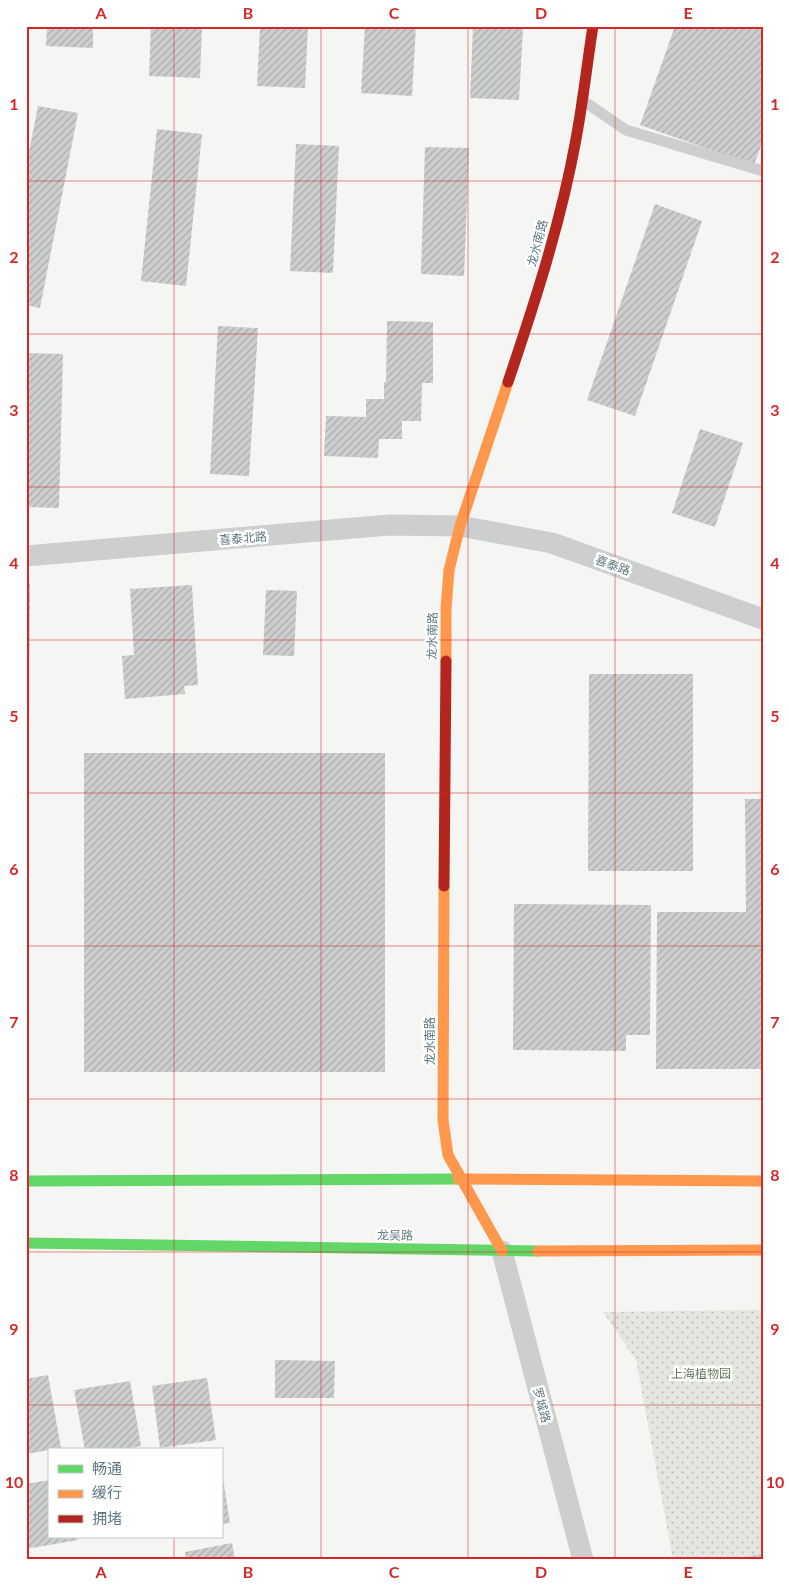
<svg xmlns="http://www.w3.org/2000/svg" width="789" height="1586" font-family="Lato,'Noto Sans SC',sans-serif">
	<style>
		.garden { fill: url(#garden-dots) }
		.building { fill: url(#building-hatch) }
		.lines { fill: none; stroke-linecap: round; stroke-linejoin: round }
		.lane { stroke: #cdcece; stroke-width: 11 }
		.street { stroke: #cdcece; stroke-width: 21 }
		.fast { stroke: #63d668; stroke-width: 11 }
		.slow { stroke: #ff974d; stroke-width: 11 }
		.jam { stroke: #b3261e; stroke-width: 11 }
		.grid { fill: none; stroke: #d62828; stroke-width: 1; stroke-opacity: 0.55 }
		.labels { text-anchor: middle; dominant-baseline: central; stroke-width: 5; stroke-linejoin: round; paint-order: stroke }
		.street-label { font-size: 12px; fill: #5f7780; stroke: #fff }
		.park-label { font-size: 12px; fill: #67775e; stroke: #fff }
		.neatline { fill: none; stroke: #d62828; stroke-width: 2 }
		.grid-label { font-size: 16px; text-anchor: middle; font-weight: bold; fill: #d62828 }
	</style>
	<defs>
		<pattern id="garden-dots" width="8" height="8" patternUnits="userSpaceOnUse" patternTransform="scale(1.25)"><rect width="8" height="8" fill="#e4e7e0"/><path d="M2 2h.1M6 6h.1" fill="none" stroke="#bcc0bb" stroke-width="1.8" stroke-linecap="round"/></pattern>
		<pattern id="building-hatch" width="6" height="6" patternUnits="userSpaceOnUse" patternTransform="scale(1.25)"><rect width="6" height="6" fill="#cdcfcf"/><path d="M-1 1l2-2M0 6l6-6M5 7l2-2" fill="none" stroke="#aaadad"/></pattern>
	</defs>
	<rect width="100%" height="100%" fill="#f5f5f3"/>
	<polygon class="garden" points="763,1310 763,1560 673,1560 636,1360 603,1312"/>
	<g class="building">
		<polygon points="47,26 93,26 93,48 46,46"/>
		<polygon points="151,26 202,26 200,78 149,76"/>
		<polygon points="260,26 308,26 305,88 257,86"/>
		<polygon points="365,26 416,26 412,96 361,93"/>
		<polygon points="473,26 532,26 531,29 523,28 519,100 470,98"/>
		<polygon points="675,26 763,26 763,140 754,165 640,125"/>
		<polygon points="38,106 78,113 40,308 26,305 26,167"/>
		<polygon points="157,129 202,134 186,286 141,281"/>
		<polygon points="296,144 339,146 333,273 290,271"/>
		<polygon points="425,147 469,148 464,276 421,274"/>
		<polygon points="655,204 702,221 635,416 587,400"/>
		<polygon points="387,321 433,322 433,383 422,383 421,421 402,421 402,439 379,439 378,458 324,456 326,416 366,417 366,399 384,399 384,382 386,382"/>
		<polygon points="218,326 258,328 249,476 210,474"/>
		<polygon points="26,353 63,354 59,508 26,507"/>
		<polygon points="700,429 743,443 715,527 672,513"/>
		<polygon points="26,583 30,583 29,743 26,743"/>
		<polygon points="192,585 198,685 184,686 185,694 125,699 122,656 134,655 130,589"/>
		<polygon points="266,590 297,591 294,656 263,655"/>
		<polygon points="589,674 693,674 693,871 588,871"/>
		<rect x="84" y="753" width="301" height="319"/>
		<polygon points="745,799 763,799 763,1069 656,1069 657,912 746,912"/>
		<polygon points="514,904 651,905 650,1035 626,1035 626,1051 513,1050"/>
		<polygon points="275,1360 335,1361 334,1398 275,1398"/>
		<polygon points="48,1375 61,1448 26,1454 26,1379"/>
		<polygon points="207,1378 216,1440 160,1448 152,1386"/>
		<polygon points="130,1381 141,1446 119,1450 85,1450 74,1390"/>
		<polygon points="222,1472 230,1523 221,1524 221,1473"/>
		<polygon points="49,1480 49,1537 77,1537 78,1540 26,1549 26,1484"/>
		<polygon points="232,1543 235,1560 186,1560 185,1552"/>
		<polygon points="763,1554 763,1560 732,1560 732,1559"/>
	</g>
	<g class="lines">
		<polyline class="lane" points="582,100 626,130 763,171"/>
		<g class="street">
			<polyline points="26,556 389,525 460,526 552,543 763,619"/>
			<polyline points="502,1251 583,1560"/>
		</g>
		<g class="fast">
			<polyline points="26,1181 458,1179"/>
			<polyline points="26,1243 538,1251"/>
		</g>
		<g class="slow">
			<polyline points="446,661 446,609 449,570 460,526 508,382"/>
			<polyline points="444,886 443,1120 448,1155 502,1251"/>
			<polyline points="458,1179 763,1181"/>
			<polyline points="538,1251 763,1250"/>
		</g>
		<g class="jam">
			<path d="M508,382C535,302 561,222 576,139C583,102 587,64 593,26"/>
			<polyline points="444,886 446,661"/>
		</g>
	</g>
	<path class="grid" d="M174,26V1450M321,26V1560M468,26V1560M615,26V1560M26,181H763M26,334H763M26,487H763M26,640H763M26,793H763M26,946H763M26,1099H763M26,1252H763M26,1405H763M174,1537V1560"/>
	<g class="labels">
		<g class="street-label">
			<text transform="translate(537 243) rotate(-75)">龙水南路</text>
			<text transform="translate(243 538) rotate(-5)">喜泰北路</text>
			<text transform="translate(613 565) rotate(20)">喜泰路</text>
			<text transform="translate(432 636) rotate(-89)">龙水南路</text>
			<text transform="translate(429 1041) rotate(-90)">龙水南路</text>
			<text transform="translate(395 1235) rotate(1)">龙吴路</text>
			<text transform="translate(542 1405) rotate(75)">罗城路</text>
		</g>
		<g class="park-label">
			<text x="701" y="1373">上海植物园</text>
		</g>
	</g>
	<rect width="789" height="1586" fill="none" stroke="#ffffff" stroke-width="55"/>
	<rect x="48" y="1448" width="175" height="90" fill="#ffffff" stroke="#bfc9cc"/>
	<rect x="58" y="1465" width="25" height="8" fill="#63d668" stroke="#bfc9cc"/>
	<text x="92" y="1474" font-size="15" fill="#5f7780">畅通</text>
	<rect x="58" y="1490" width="25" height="8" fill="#ff974d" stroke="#bfc9cc"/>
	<text x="92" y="1498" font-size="15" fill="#5f7780">缓行</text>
	<rect x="58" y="1515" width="25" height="8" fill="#b3261e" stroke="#bfc9cc"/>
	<text x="92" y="1524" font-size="15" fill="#5f7780">拥堵</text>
	<rect x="28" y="28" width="734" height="1530" class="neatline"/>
	<g class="grid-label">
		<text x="101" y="19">A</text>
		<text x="248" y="19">B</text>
		<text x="394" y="19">C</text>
		<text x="541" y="19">D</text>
		<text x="688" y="19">E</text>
		<text x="14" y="110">1</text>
		<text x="775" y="110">1</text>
		<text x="14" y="263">2</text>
		<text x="775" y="263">2</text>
		<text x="14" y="416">3</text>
		<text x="775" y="416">3</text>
		<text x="14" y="569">4</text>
		<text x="775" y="569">4</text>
		<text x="14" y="722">5</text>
		<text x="775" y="722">5</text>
		<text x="14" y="875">6</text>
		<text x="775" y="875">6</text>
		<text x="14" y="1028">7</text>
		<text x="775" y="1028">7</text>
		<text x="14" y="1181">8</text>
		<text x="775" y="1181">8</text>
		<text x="14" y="1335">9</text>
		<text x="775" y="1335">9</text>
		<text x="14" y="1488">10</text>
		<text x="775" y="1488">10</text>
		<text x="101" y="1578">A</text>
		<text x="248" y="1578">B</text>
		<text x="394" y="1578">C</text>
		<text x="541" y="1578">D</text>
		<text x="688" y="1578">E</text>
	</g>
</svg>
